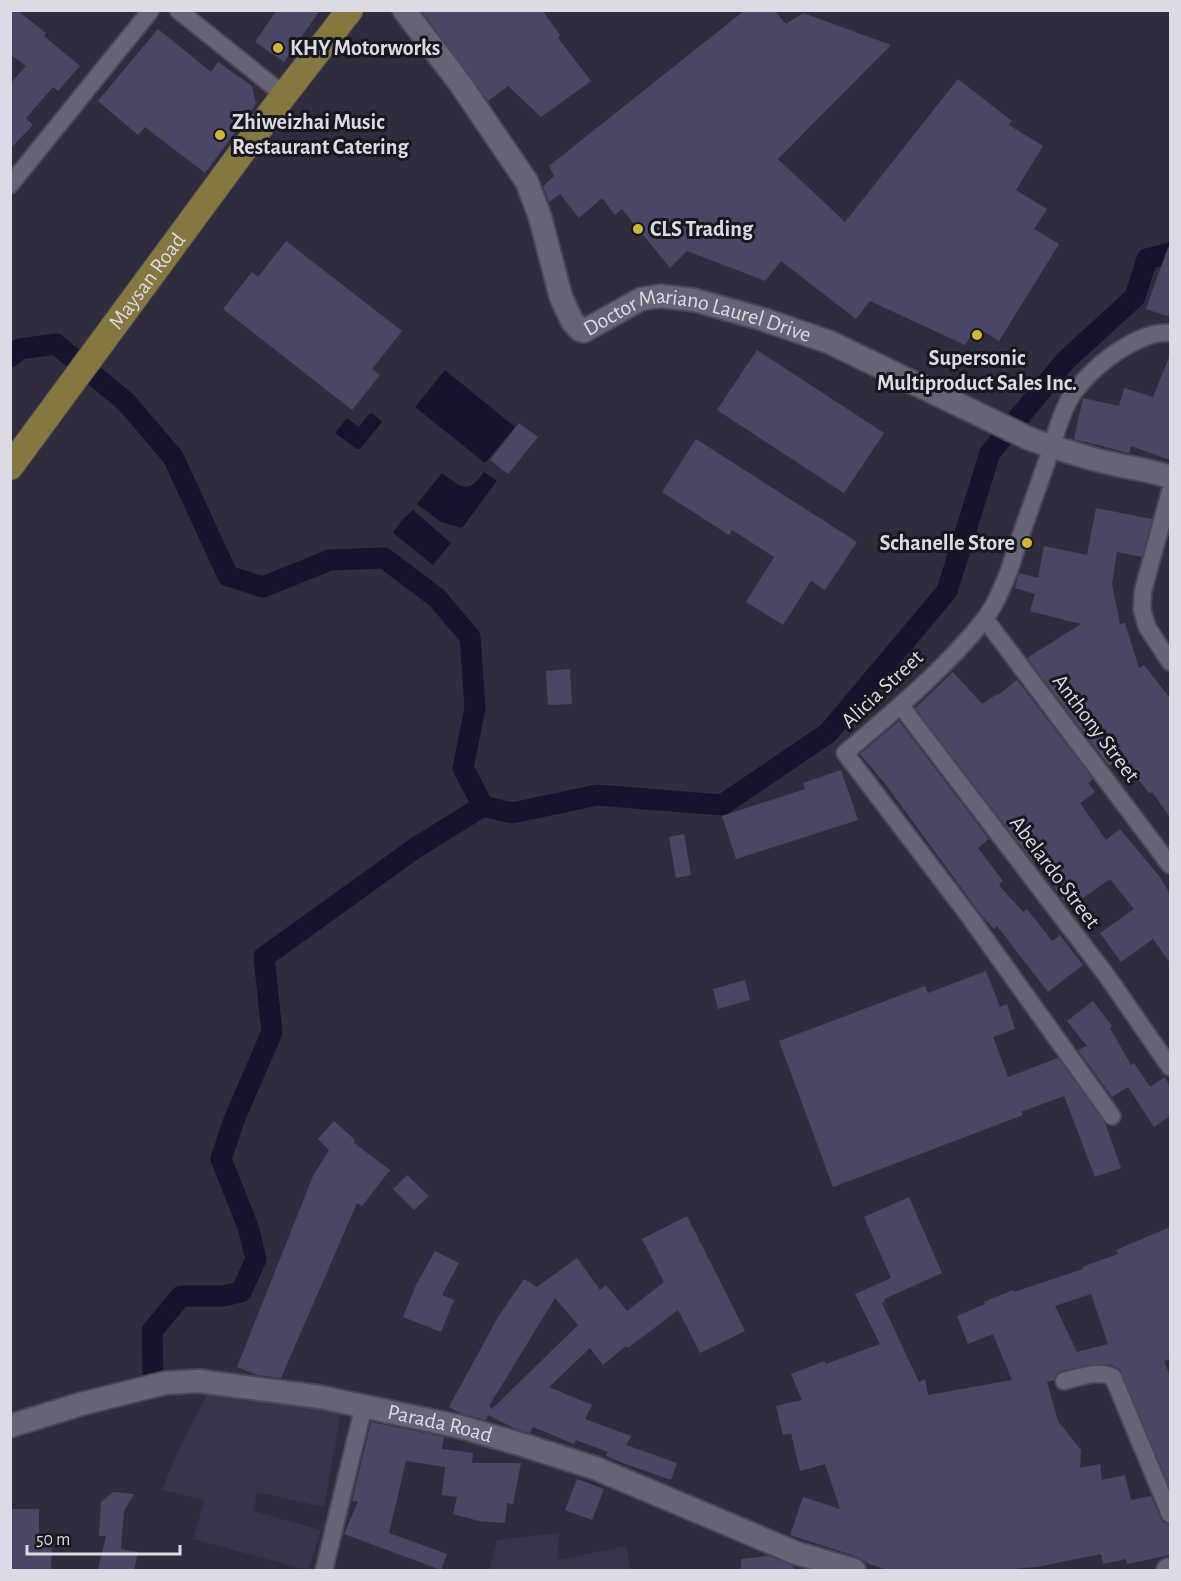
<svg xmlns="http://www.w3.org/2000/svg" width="1181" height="1581" font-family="'Alegreya Sans',sans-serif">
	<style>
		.built { fill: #37354b }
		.water { fill: #17122d }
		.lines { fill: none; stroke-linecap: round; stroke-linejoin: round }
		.canal { stroke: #17122d; stroke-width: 21 }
		.building { fill: #4a4766; fill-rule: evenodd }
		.street-casing { stroke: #4a4856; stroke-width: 20 }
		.secondary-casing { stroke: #4a4856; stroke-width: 26 }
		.primary-casing { stroke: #4a4856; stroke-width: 28 }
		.street { stroke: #656476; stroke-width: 16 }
		.secondary { stroke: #656476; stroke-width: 22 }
		.primary { stroke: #84773f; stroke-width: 26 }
		.poi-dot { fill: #d2b736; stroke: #17171e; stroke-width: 2 }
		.labels { text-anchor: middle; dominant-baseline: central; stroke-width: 6; stroke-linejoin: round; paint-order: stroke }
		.poi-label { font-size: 22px; font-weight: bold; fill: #dcdbe5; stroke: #17171e; text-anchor: start }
		.street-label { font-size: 22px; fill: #dcdbe5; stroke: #17171e }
	</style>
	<rect width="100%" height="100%" fill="#2f2d3d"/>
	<g class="built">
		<polygon points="210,1390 341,1412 324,1507 257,1492 253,1511 321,1530 308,1570 193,1539 205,1500 162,1490 179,1449"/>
		<polygon points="559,1533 557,1560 626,1546 630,1570 490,1570 497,1540"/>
	</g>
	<g class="water">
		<polygon points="445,370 515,427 485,463 415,407"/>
		<polygon points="372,413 382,422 360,449 357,449 335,433 347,418 359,427 369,414"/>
		<path d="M484,472L497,481L462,528L441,522L417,504L442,473C462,488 468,495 484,472Z"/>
		<polygon points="413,510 451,543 433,565 393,533 402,520"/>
	</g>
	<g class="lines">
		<g class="canal">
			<polyline points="10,357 20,349 56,344 126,402 173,457 228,576 263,587 330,560 384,558 437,598 470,637 475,708 463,768 483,806 512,813 597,795 722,805 828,733 947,591 990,453 1065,361 1135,297 1147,259 1170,253"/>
			<polyline points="153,1375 152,1331 181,1296 223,1296 241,1292 256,1259 248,1227 221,1159 234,1120 272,1032 264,957 414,849 483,806"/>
		</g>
	</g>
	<g class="building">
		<polygon points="10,10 17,10 46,33 44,36 80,66 58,91 53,87 26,118 33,125 10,149 10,84 26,66 10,54"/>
		<polygon points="277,10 320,10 284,62 255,42"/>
		<polygon points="421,10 542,10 560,35 558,38 591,81 541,117 508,86 488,101"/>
		<polygon points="745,10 774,10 786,24 803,13 891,45 778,159 845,222 958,79 1012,121 1009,125 1043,146 1016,190 1047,209 1034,229 1059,244 999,341 976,327 965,345 870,301 856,319 781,261 765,281 687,251 670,268 622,209 615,215 602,198 579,218 560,194 549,202 543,186 554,176 549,166"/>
		<polygon points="158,29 211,72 218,62 252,86 256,104 205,173 145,127 138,135 98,101"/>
		<polygon points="286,241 402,331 372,369 380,375 352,410 223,309 252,272 258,277"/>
		<polygon points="1168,247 1170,248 1170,317 1146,309"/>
		<polygon points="757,350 884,433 844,493 717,410"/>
		<polygon points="1170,355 1170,460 1131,446 1129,453 1074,439 1083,398 1119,406 1124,388 1153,397"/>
		<polygon points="519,423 538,437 508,474 490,460"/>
		<polygon points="696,439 857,542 825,590 811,581 783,625 746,602 774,557 732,530 729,535 662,492"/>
		<polygon points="1096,508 1152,519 1142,557 1117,552 1112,584 1120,624 1125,623 1139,668 1144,665 1170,698 1170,817 1152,792 1150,794 1120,757 1109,766 1027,658 1081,624 1030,611 1035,594 1015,588 1019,573 1038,578 1044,546 1087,555"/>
		<polygon points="570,669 572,704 548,705 546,671"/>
		<polygon points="953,672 982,704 997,694 998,695 1017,680 1093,779 1088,783 1095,792 1080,803 1106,840 1120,829 1160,877 1170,894 1170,963 1153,939 1121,962 1100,933 1134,909 1110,879 1069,908 1036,862 1034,863 915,708"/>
		<polygon points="899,721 989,839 978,848 1003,881 999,885 1023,912 1027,909 1052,941 1060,935 1083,965 1048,992 997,926 994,929 982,916 886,785 860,754"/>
		<polygon points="841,770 858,820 736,859 722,816 805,789 803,783"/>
		<polygon points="684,834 691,875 676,878 669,837"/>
		<polygon points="986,971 1000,1007 1007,1004 1015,1029 993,1037 1008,1077 1058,1058 1105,1123 1121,1168 1095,1177 1064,1096 1021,1112 1023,1115 833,1187 779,1041 925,986 928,993"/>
		<polygon points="745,980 750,1000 718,1009 713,989"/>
		<polygon points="1093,1001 1112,1026 1110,1028 1131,1065 1134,1063 1150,1087 1165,1077 1170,1086 1170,1116 1154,1127 1128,1087 1112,1097 1078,1050 1087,1046 1067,1021"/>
		<polygon points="334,1121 355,1140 354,1143 390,1170 362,1206 357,1203 281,1378 257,1375 237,1367 313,1176 329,1150 318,1139"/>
		<polygon points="407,1175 429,1196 414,1210 393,1189"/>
		<path d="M909,1197L942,1273L884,1299L885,1302L882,1303L919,1382L925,1379L928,1395L1012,1380L993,1334L968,1344L957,1316L985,1304L984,1302L1013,1290L1014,1292L1083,1269L1082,1267L1118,1254L1116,1250L1170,1227V1359L1164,1361L1170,1376V1488L1120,1369L1112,1365L1103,1364L1087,1365L1061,1371L1056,1374L1054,1380L1047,1382L1058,1421L1081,1450L1080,1468L1100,1464L1102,1480L1125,1475L1131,1500L1151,1496L1161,1519L1164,1523L1170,1524V1555L1127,1564L1126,1559L1103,1564L1101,1554L1037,1567L997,1570H887L869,1564L858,1557L790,1535L803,1497L840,1509L825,1464L800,1471L791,1433L783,1435L776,1406L802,1400L791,1374L824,1361L826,1364L880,1344L855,1294L891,1278L864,1217ZM1091,1294L1108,1344L1077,1352L1055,1306Z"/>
		<path d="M687,1216L745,1331L700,1353L678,1310L628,1348L626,1346L603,1365L590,1348L549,1387L592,1405L585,1419L631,1436L626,1445L677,1463L671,1480L623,1463L606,1456L608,1452L576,1440L574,1444L533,1427L530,1433L516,1429L488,1415L486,1420L460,1413L449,1407L498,1317L524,1279L537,1287L577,1258L600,1290L606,1285L627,1311L664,1282L642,1239ZM555,1298L578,1325L492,1409L489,1406Z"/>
		<polygon points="435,1251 459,1263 442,1295 454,1300 441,1332 403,1317 416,1285"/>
		<polygon points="371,1422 444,1437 442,1449 473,1453 472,1463 521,1463 513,1504 507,1503 505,1523 479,1521 453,1514 457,1497 442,1495 445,1467 406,1461 389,1533 447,1554 441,1570 344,1534 358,1502 352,1501"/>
		<polygon points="577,1479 604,1489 592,1520 565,1510"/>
		<polygon points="113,1492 134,1494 124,1511 121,1549 138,1552 134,1570 98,1570 106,1536 99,1536 101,1502"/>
		<polygon points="10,1509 39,1509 39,1548 52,1548 51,1570 10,1570"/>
		<polygon points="769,1556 793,1566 794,1570 741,1570 741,1559"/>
	</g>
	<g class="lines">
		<defs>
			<g id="street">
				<polyline points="178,10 284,95"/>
				<polyline points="10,185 151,10"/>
				<polyline points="1170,492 1143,591 1142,609 1147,627 1170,662"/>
				<polyline points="985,619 1170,865"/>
				<polyline points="901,706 1107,976 1170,1067"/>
				<path d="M1112,1116L969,916L845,753C893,712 944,670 984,620C995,606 1002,588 1009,571C1021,533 1035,496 1048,458C1054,441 1058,423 1066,406C1080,375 1135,330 1170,333"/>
				<path d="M1064,1381C1080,1377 1098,1370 1113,1377L1170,1514"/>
				<polyline points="324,1570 364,1405"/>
			</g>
			<g id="secondary">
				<path id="s1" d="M404,10L459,82L527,182L540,217L561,297L572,321L580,330L584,331L641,299L661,296L694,300L762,319L829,342L1030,439C1052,447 1075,454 1097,460C1122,467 1146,469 1170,477"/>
				<path id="s2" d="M10,1426L81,1404L165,1383L199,1381L320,1397L461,1427L523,1445L595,1468L796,1553L854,1570"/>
				<polyline points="1168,1570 1170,1570"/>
			</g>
			<g id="primary">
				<path id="s3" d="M10,467L284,95L350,10"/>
			</g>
		</defs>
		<use href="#street" class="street-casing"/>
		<use href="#secondary" class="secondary-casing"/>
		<use href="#primary" class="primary-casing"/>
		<use href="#street" class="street"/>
		<use href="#secondary" class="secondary"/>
		<use href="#primary" class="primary"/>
	</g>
	<g class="poi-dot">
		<circle cx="278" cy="48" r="6"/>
		<circle cx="220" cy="135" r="6"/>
		<circle cx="638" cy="229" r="6"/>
		<circle cx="977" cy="335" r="6"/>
		<circle cx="1027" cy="543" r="6"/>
	</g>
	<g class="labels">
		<g class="poi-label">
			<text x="290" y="48">KHY Motorworks</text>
			<text x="232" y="122">Zhiweizhai Music<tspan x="232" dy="25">Restaurant Catering</tspan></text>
			<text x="650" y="229">CLS Trading</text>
			<text x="977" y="358" text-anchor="middle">Supersonic<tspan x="977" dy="25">Multiproduct Sales Inc.</tspan></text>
			<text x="1015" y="543" text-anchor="end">Schanelle Store</text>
		</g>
		<g class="street-label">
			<text stroke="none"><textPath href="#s3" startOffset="231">Maysan Road</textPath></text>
			<text stroke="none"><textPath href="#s1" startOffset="495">Doctor Mariano Laurel Drive</textPath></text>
			<text transform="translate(882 689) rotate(-43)">Alicia Street</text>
			<text transform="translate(1096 728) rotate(53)">Anthony Street</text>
			<text transform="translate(1055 872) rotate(53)">Abelardo Street</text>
			<text stroke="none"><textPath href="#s2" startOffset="440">Parada Road</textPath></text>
		</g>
	</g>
	<rect width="1181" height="1581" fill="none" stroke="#dcdbe5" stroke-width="24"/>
	<path d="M27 1545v9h153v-9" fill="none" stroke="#dcdbe5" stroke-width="3"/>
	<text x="36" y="1545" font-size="18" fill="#dcdbe5" stroke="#17171e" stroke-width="4.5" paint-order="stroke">50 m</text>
</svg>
